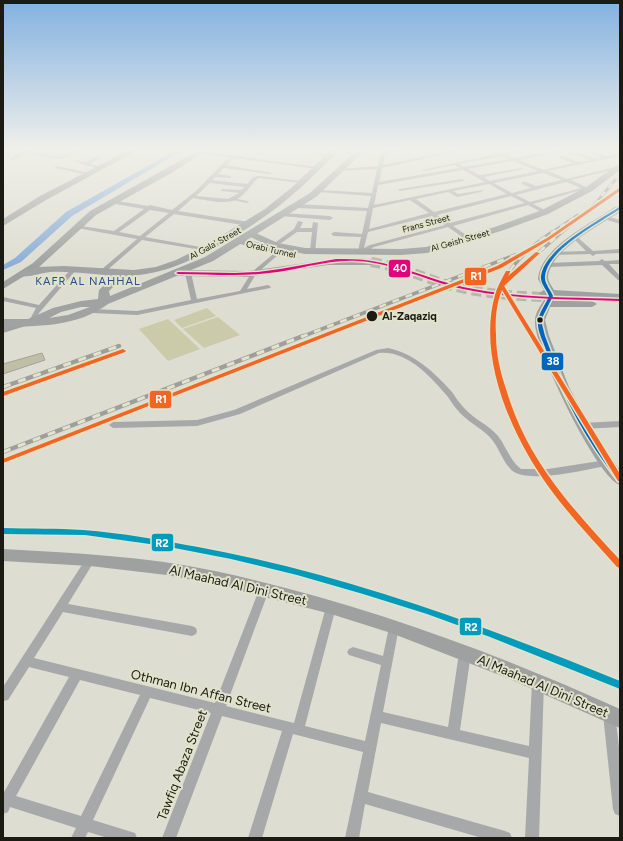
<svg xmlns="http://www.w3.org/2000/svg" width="623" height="841" font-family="Figtree,sans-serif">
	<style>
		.green { fill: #cccba9 }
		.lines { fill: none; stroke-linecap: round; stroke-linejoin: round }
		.canal { fill: #8aadd7; fill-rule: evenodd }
		.building { fill: #bfbfa8; stroke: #a2a299 }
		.primary-tunnel { stroke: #b6b6ab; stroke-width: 10; stroke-dasharray: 10 5; stroke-linecap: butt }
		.pedestrian { fill: #a7a8a9; fill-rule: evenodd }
		.minor { fill: #a7a8a9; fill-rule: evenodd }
		.primary { fill: #9ea1a0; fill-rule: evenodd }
		.trunk { fill: #a0a3a2; fill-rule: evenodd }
		.rail-far3-casing { stroke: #9e9f9b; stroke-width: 3 }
		.rail-far2-casing { stroke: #9e9f9b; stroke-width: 3.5 }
		.rail-far1-casing { stroke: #9e9f9b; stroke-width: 4.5 }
		.rail-casing { stroke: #9e9f9b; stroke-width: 5 }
		.rail-far3 { stroke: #e2e3cb; stroke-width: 2; stroke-dasharray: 5.5; stroke-linecap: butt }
		.rail-far2 { stroke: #e2e3cb; stroke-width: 2.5; stroke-dasharray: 7; stroke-linecap: butt }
		.rail-far1 { stroke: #e2e3cb; stroke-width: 3; stroke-dasharray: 8; stroke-linecap: butt }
		.rail { stroke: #e2e3cb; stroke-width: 3.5; stroke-dasharray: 11; stroke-linecap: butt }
		.bus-1-casing { stroke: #e2e3cb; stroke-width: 3 }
		.bus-2-casing { stroke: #e2e3cb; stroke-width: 3 }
		.bus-1 { fill: #0065bd; fill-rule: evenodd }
		.bus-2 { fill: #e5007d; fill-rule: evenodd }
		.rail-1-casing { stroke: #e2e3cb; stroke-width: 3 }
		.rail-2-casing { stroke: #e2e3cb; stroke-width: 3 }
		.rail-1 { fill: #f26522; fill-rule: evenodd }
		.rail-2 { fill: #039bbb; fill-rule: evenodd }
		.stop-dot { fill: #1b1b13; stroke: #e2e3cb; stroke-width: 1.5 }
		.labels { text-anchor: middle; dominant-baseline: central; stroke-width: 4; stroke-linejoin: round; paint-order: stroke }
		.far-street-label { font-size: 9px; fill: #1b1b13; stroke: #e2e3cb }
		.far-quarter-label { font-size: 11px; letter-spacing: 1px; fill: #274f85; stroke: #e2e3cb }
		.stop-label { font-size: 11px; font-weight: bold; fill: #1b1b13; stroke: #e2e3cb; text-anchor: start }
		.near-street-label { font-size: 13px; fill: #1b1b13; stroke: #e2e3cb }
		.line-badge { stroke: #e2e3cb; stroke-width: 1.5 }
		.badge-label { font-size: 11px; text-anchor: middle; font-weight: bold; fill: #fff }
	</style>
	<rect width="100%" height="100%" fill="#ddddd1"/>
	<g class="green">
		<polygon points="207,308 216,316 182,328 174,320"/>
		<polygon points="218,317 240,335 204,348 183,329"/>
		<polygon points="168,319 200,349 168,361 139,329"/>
	</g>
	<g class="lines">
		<polygon class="canal" points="176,150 183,150 72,216 21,262 3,270 3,265 15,258 66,212"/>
	</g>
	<polygon class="building" points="42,353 45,360 3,374 3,364"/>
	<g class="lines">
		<path class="primary-tunnel" d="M371,262C398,266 422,277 448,285C479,293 511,296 543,297"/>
		<polygon class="pedestrian" points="232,198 247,201 249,202 247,203 233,200 232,200"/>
		<g class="minor">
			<polygon points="26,150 28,151 61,157 77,150 82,150 61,159 25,154 13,160 9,159"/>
			<path d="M311,150H315L318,152L332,155C326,158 316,155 311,150Z"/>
			<path d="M382,150H386V152L397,150H404L385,155L383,165L458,150H465L382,168L379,182L459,168L454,165L424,171L422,170L496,154L488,150H493L501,153L524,150V151L506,155L514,158L559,150H567L565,151L519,160L544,170L573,163L560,158V157L562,156L579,162L591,160L575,154V152H577L596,159L602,157L586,152V150L607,156L620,154V156L548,171L567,179L619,166L620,168L571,180L588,188L533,204L547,211V213H543L528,205L453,226L469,237V239H465L448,227L374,247C369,250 363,255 358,251L361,237L334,236L331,234L334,232L362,234L367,211L297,208L294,206L297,204L368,208L371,196L318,192L316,191L318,190L372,193L377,169L340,171L338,170L340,169L378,166ZM501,156L508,159L464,167L459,164ZM513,161L538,171L490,181L484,177L524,169L522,168L480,175L468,169ZM463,170L485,182L374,205L378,185ZM543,173L562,180L536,186L526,182H522V184L531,188L512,193L494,183ZM566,182L581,188L530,202L516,195ZM489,184L507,194L434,212L416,199L448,192L457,197L481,192L483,191V190L458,194L453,191ZM511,196L525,203L450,223L437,215ZM410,200L429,213L369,229L373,208ZM432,216L445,225L370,245L364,248L368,232Z"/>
			<path d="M200,151L317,167L319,168L317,169L234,158L227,165L272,173L270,174L224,168L218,174L231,176V178L216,177L212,180L247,184L253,177L259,176L301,181L303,182L301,183L259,178L257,179C251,185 246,193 239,198C227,206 207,200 193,198L178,211L249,222L252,224L249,226L174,214L145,237L206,248L209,250L208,251L142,240L105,272H101V270L137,239L77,228L75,227V225L114,231L144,209L110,203V201L112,200L148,206L150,205L172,210L196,191L229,157L198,153V152ZM210,183L245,187L241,190L221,189V190L223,191L239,193L228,199L196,196ZM150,210L169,213L140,236L119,232Z"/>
			<polygon points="97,157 101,158 90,164 102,167 102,169 84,165 75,161 77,160 86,162"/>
			<polygon points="57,166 90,173 90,174 88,175 55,168 55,167"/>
			<polygon points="462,179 464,180 464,181 400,191 398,190 400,189"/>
			<polygon points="282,213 330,216 333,218 330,220 280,216 279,215"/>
			<polygon points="606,216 620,220 620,224 604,219 604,217"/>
			<polygon points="298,221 303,222 300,228 312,228 313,222 318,223 315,252 310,251 312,232 297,232 277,246 273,246 273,244 294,229"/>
			<polygon points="575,235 593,251 620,249 620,253 596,254 593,256 590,254 553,255 553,253 555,252 586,251 572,237"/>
			<polygon points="284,245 287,247 286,248 256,274 247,289 268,285 271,287 270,288 137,315 92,313 89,311 92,309 137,311 191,300 185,273 188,271 191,273 197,299 240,291 252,272"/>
			<polygon points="602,259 605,261 620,260 620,264 609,264 620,276 620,281 618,280 602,265 548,267 545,265 548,263 599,261"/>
			<polygon points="74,267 76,268 76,270 39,313 34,322 30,322 29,321 36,308 3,301 3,297 39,305 72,268"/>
			<path d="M388,348C415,354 434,372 452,392C456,398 460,404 465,409C475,420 489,425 498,436C506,446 510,461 521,469H548L606,460L610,463L606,466C584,470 536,482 516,473C506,469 500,450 493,441C485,430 471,424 461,414C456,409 452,403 448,397C431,377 407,350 379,353L240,414L197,426L113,428L109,425L113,422L197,420L234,410L376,350Z"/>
			<polygon points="620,421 620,427 582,429 578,426 582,423"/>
			<path d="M90,556L93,557L95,560L68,604L192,626L196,628L197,631L196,634L192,636L63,612L34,658L215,703L259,590L260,587L264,586L268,587L269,590L226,706L294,723L326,607L327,604L331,603L335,604L336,607L305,726L365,741L381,665L349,655L347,652L349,649L353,647L383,656L389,627L390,624L394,622L398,624L399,627L383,712L448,727L459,653L461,650L465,648L469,650L471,653L460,730L529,746L532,682L534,678L538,677L542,678L544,682L539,838H525L529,758L381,723L368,792L505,831L510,833L512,838H482L365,804L359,838H345L363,752L293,734L262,838H248L282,731L222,716L176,838H162L211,713L150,698L93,820L135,833L137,838H108L88,832L85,838H71L76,828L10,807L8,812L3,814V794L69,677L29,667L8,700L4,701L3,687L87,557ZM80,680L140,695L81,816L16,796Z"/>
			<polygon points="609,708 613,710 615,714 620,755 620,816 615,814 613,809 603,714 605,710"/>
		</g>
		<g class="primary">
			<polygon points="129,150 138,150 46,200 3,226 3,219 40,196"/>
			<polygon points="199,150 207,150 173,172 96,215 39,267 3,289 3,282 33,263 90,211"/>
			<polygon points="617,165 620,165 620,170 592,191 548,214 501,231 427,253 401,255 305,254 272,247 271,250 268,251 236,243 234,241 239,238 268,245 248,236 247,234 248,232 251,231 278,243 305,248 401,249 426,247 495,227 542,210 586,187"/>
			<path d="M620,205V212C600,225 550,250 548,277C548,282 552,286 554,290L620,294V300L556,297L554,301H592L597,304L592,307H550L545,320L549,336L569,387L586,419L603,447L620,470V485C597,478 535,349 535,323C534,312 542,305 546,296L540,295L539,293L544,290L538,279C540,251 580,229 601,216C607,213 613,207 620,205Z"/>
			<polygon points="342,258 371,259 376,262 371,265 328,265 248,277 178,276 173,273 178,270 248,271"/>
			<polygon points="28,319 33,322 32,324 3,333 3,326"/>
			<path d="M3,549C73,553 145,556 215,571C354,601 490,650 620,709V728L505,677L391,633L331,614L214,584L167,575L90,566L3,561Z"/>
		</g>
		<path class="trunk" d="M331,150H339C332,159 323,166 315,174C287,202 259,222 225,242C193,260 161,276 124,276L109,291L110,296L205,257L310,193L357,150H365L316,197L213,261L108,304C77,327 40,326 3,327V319H28L53,308L81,301L98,299L99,290L113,276C92,274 71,271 50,272C41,273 28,278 19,276L18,274L19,272L37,267L64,266L134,270L156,267L176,260L208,244L265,209L291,188ZM81,307H90L68,315L49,318L61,312Z"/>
		<defs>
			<g id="rail-far3">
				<polyline points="599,204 620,189"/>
				<polyline points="551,233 578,215"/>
				<polyline points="561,233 595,204 620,174"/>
			</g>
			<g id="rail-far2">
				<polyline points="301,337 515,255"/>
				<path d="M494,337C491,286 511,260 552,232"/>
				<polyline points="533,337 501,285 562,232"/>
			</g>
			<g id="rail-far1">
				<path d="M494,336C496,383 514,429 539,469"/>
				<polyline points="533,336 614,469"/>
				<polyline points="3,387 119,346"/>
				<polyline points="3,394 123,351"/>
				<polyline points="3,452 303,336"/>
			</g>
			<g id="rail">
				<polyline points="539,468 570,509 620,565"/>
				<polyline points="613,468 620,479"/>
			</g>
		</defs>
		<use href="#rail-far3" class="rail-far3-casing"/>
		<use href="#rail-far2" class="rail-far2-casing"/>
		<use href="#rail-far1" class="rail-far1-casing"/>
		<use href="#rail" class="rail-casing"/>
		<use href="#rail-far3" class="rail-far3"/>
		<use href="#rail-far2" class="rail-far2"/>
		<use href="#rail-far1" class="rail-far1"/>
		<use href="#rail" class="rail"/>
		<defs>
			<path id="bus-1" d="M619,207H620V209C599,223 548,249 545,276C544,283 551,290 553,296L543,316L542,324L545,336L558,370L573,403L591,435L600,449L620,476V482L618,481C587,441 563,398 546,350C543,341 537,331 538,321C539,312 546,304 549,296C547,290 540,283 541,276C545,248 597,222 619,207Z"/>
			<path id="bus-2" d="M336,259C348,259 360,259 372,261C403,266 432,280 463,287C514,298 568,297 620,299V301C568,299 515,300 463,289C428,282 395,263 358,261C328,259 299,270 269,273C239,277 208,274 178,274L176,273L178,272L235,273L258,272L280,269L314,263Z"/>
		</defs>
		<use href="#bus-1" class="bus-1-casing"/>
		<use href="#bus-2" class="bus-2-casing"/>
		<use href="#bus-1" class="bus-1"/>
		<use href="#bus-2" class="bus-2"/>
		<defs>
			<g id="rail-1">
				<polygon points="619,188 620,188 620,191 549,240 501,268 3,463 3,459 497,266 547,238"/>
				<path d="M536,252L540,253L504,286L620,474V481H618L502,290C496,304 495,321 496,335C496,354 500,371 506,389C527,460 571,507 620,560V568L617,567C594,541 569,515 548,486C512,436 477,358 495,295C497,287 502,279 506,271H510V272L508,276Z"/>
				<polygon points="123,349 126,351 125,352 3,396 3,392"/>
			</g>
			<path id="rail-2" d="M3,528C30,529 57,528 83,530C122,533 160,540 198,547C344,574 483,625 620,681V689L490,637L427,614L363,594L297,575L231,559L164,546L85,535L3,534Z"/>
		</defs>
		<use href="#rail-1" class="rail-1-casing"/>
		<use href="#rail-2" class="rail-2-casing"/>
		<use href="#rail-1" class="rail-1"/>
		<use href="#rail-2" class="rail-2"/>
	</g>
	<linearGradient id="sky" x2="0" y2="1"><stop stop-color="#82b1e1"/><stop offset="0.56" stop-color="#f0f0ea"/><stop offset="1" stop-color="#f0f0ea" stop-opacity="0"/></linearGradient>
	<rect width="623" height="267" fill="url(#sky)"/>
	<g class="stop-dot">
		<circle cx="372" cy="316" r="6"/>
		<circle cx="540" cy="320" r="3.5"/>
	</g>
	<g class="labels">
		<g class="far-street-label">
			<text transform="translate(426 223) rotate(-15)">Frans Street</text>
			<text transform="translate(460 240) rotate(-16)">Al Geish Street</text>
			<text transform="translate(215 243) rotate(-29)">Al Gala' Street</text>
			<text transform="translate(271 249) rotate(13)">Orabi Tunnel</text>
		</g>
		<g class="far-quarter-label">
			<text x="88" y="281">KAFR AL NAHHAL</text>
		</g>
		<g class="stop-label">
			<text x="382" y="316">Al-Zaqaziq</text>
		</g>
		<g class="near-street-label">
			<text transform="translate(238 585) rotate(13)">Al Maahad Al Dini Street</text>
			<text transform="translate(543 686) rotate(23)">Al Maahad Al Dini Street</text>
			<text transform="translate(201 691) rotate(14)">Othman Ibn Affan Street</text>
			<text transform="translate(182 765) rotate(-69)">Tawfiq Abaza Street</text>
		</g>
	</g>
	<g class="line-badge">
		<rect x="388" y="259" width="23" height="19" rx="4" fill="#e5007d"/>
		<rect x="464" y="267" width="23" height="19" rx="4" fill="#f26522"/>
		<rect x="541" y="352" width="23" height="19" rx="4" fill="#0065bd"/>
		<rect x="149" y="390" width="23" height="19" rx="4" fill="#f26522"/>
		<rect x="151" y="533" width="23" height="19" rx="4" fill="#039bbb"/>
		<rect x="459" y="617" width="23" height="19" rx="4" fill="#039bbb"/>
	</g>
	<g class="badge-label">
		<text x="400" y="272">40</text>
		<text x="476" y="280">R1</text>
		<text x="553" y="365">38</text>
		<text x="161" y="403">R1</text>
		<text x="162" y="547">R2</text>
		<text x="471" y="631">R2</text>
	</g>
	<rect width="623" height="841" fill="none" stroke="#1b1b13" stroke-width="8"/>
</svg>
